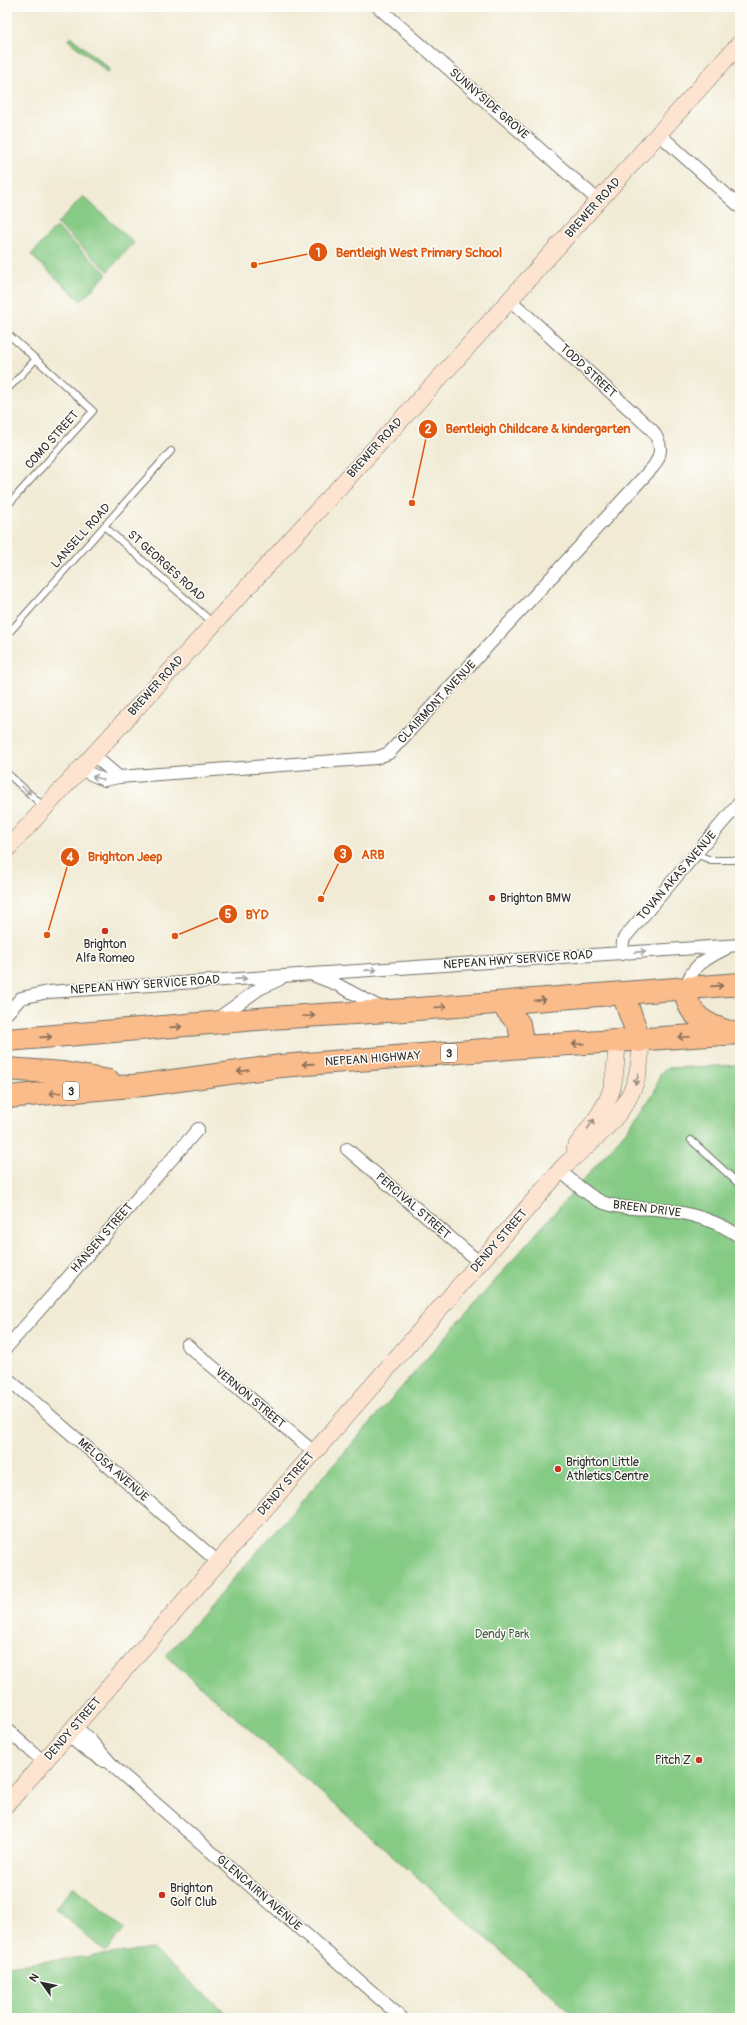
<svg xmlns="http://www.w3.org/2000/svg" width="747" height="2025" font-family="Pangolin,sans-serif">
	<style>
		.green { fill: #86cb85; stroke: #587b58 }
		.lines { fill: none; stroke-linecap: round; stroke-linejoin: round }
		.lane-casing { stroke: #706e66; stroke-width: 8 }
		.street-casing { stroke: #706e66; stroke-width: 14 }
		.secondary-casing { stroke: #706e66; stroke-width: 18 }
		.highway-casing { stroke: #706e66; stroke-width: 24 }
		.lane { stroke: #fff; stroke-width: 6 }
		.street { stroke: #fff; stroke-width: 12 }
		.secondary { stroke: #fde4d1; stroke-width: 17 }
		.highway { stroke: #fabc8b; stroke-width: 22 }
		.oneway { stroke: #a0a0a0 }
		.oneway2 { stroke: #886c56 }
		.oneway3 { stroke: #94887e }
		.poi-dot { fill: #c8321e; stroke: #fdfcf7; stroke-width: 1.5 }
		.labels { text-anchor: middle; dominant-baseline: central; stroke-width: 3; stroke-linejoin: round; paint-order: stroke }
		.shield { fill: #fdfcf7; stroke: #6a6a68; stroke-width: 1 }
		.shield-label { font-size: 11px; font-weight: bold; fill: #2b2b2b }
		.street-label { font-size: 12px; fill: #2b2b2b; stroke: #fdfcf7 }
		.poi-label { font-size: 12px; fill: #2b2b2b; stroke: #fdfcf7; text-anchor: start }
		.park-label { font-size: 12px; fill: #465b46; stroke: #fdfcf7 }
		.leader { fill: none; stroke: #df570e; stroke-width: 1.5 }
		.callout-dot { fill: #df570e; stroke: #fdfcf7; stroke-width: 1.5 }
		.mark-label { font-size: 12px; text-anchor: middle; font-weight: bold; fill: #fff }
		.callout-label { font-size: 13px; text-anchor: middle; font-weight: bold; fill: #df570e; stroke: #fdfcf7; stroke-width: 3; stroke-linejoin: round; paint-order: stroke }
	</style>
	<rect width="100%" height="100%" fill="#fdfcf7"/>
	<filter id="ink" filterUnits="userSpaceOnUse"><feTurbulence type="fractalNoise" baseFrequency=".025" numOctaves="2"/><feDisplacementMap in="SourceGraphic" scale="8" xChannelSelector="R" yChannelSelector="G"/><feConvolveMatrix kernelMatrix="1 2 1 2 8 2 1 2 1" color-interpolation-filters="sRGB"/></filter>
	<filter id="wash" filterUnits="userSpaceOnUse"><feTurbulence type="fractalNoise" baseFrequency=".012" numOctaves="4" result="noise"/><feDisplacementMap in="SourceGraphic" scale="16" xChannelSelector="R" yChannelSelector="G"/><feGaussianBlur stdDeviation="0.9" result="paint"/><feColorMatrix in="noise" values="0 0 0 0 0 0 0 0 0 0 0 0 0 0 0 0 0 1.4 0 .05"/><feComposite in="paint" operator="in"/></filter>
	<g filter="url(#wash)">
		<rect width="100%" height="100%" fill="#f1ebd5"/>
		<g class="green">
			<polygon points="71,37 110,69 108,72 68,40"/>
			<polygon points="83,196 134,243 108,271 57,224"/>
			<polygon points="56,227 107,274 81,301 31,255"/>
			<polygon points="740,1065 740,2018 577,2018 166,1656 626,1131 654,1093 660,1074 667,1068"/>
			<polygon points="74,1886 124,1929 105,1952 55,1908"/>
			<polygon points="152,1949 232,2018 7,2018 7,1966"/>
		</g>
	</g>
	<g filter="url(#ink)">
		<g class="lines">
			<defs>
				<g id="lane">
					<polyline points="7,333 93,411 7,506"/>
					<polyline points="7,390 36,359"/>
					<polyline points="104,526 213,623"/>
					<polyline points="7,635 171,451"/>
					<polyline points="7,773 44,807"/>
					<polyline points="695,854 711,860 740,860"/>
					<polyline points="691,1140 740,1185"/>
				</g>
				<g id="street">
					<polyline points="378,7 599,201"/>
					<polyline points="737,7 740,9"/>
					<polyline points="659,134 740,207"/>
					<polyline points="93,755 119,777"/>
					<path d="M80,769L104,780L119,777L376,758L389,753L653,467C663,453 662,444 652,430L510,300"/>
					<polyline points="622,954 623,941 625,937 740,802"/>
					<polyline points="315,976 336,984 381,1008"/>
					<path d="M686,989C689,967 707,958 725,949"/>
					<polyline points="7,1013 21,998 48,992 740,945"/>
					<polyline points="217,1019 259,989 280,979"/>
					<polyline points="347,1149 480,1263"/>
					<path d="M560,1171C573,1181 586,1195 602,1202C619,1209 638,1208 656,1209C685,1212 716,1219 740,1237"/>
					<polyline points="187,1345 314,1452"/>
					<polyline points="7,1347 198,1129"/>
					<polyline points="7,1378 218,1562"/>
					<polyline points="75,1726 90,1740 115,1768 402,2018"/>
					<polyline points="7,1730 44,1762"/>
					<polyline points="68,1735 83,1748 104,1761"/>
				</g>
				<g id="secondary">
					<polyline points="7,849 454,362 740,43"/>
					<path d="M575,1148C587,1131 605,1110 611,1091C616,1075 616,1058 617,1042"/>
					<path d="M7,1804L565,1165C606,1129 644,1101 640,1041"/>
				</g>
				<g id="highway">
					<path d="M686,989C686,1015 707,1026 730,1032"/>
					<polyline points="623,994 640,1041"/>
					<polyline points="501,1003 519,1024 523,1047"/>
					<polyline points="7,1040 270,1018 405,1010 740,984"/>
					<polyline points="7,1069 63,1073 109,1081"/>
					<polyline points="7,1097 143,1085 281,1066 523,1047 740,1033"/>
				</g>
			</defs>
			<use href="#lane" class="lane-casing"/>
			<use href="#street" class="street-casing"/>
			<use href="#secondary" class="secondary-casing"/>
			<use href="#highway" class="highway-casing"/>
			<use href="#lane" class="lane"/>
			<use href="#street" class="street"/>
			<use href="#secondary" class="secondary"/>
			<use href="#highway" class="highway"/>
		</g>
		<defs><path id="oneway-shaft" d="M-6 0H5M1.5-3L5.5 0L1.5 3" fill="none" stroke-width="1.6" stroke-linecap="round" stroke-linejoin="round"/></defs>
		<g class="oneway">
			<use href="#oneway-shaft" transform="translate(98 778) rotate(-163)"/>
			<use href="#oneway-shaft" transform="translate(26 790) rotate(42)"/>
			<use href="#oneway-shaft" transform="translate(640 952) rotate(-4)"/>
			<use href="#oneway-shaft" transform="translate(371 970) rotate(-4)"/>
			<use href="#oneway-shaft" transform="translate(241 979) rotate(-4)"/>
		</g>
		<g class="oneway2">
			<use href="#oneway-shaft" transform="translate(717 986) rotate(-4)"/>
			<use href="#oneway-shaft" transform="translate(540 1000) rotate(-5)"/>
			<use href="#oneway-shaft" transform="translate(441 1007) rotate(-5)"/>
			<use href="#oneway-shaft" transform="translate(309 1016) rotate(-3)"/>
			<use href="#oneway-shaft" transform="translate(176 1027) rotate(-4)"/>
			<use href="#oneway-shaft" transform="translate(46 1037) rotate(-4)"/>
			<use href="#oneway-shaft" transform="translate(684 1037) rotate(177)"/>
			<use href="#oneway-shaft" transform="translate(578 1044) rotate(177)"/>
			<use href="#oneway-shaft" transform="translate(308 1064) rotate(176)"/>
			<use href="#oneway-shaft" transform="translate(243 1071) rotate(172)"/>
			<use href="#oneway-shaft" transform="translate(55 1093) rotate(175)"/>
		</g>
		<g class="oneway3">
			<use href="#oneway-shaft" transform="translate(637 1079) rotate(107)"/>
			<use href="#oneway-shaft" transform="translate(591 1124) rotate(-55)"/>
		</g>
	</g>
	<g class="poi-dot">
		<circle cx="492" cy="898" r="4"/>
		<circle cx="105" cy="931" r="4"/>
		<circle cx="558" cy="1469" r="4"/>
		<circle cx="699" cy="1760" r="4"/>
		<circle cx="162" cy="1895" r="4"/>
	</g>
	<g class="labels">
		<g class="shield">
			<rect x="441" y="1044" width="16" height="18" rx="3"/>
			<rect x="63" y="1082" width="16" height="18" rx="3"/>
		</g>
		<g class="shield-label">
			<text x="449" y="1053">3</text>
			<text x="71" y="1091">3</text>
		</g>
		<g class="street-label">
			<text transform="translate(489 104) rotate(41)">SUNNYSIDE GROVE</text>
			<text transform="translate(593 208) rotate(-48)">BREWER ROAD</text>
			<text transform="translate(588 371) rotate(43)">TODD STREET</text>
			<text transform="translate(52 440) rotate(-48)">COMO STREET</text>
			<text transform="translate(375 448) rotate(-48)">BREWER ROAD</text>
			<text transform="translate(81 536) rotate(-48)">LANSELL ROAD</text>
			<text transform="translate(166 566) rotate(42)">ST GEORGES ROAD</text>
			<text transform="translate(156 686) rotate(-48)">BREWER ROAD</text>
			<text transform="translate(437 702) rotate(-47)">CLAIRMONT AVENUE</text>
			<text transform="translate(677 876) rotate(-49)">TOVAN AKAS AVENUE</text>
			<text transform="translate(518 960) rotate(-4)">NEPEAN HWY SERVICE ROAD</text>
			<text transform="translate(145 985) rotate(-4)">NEPEAN HWY SERVICE ROAD</text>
			<text transform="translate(373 1059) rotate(-4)">NEPEAN HIGHWAY</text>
			<text transform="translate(413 1206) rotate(41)">PERCIVAL STREET</text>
			<text transform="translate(647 1209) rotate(7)">BREEN DRIVE</text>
			<text transform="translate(102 1238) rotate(-49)">HANSEN STREET</text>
			<text transform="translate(499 1241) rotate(-49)">DENDY STREET</text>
			<text transform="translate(250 1398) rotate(40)">VERNON STREET</text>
			<text transform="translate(113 1470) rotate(41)">MELOSA AVENUE</text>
			<text transform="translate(286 1484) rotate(-49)">DENDY STREET</text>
			<text transform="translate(73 1729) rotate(-49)">DENDY STREET</text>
			<text transform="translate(259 1893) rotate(41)">GLENCAIRN AVENUE</text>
		</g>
		<g class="poi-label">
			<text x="500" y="898">Brighton BMW</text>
			<text x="105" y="944" text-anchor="middle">Brighton<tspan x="105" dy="14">Alfa Romeo</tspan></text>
			<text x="566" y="1462">Brighton Little<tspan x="566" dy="14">Athletics Centre</tspan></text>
			<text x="691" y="1760" text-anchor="end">Pitch Z</text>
			<text x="170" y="1888">Brighton<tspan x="170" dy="14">Golf Club</tspan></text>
		</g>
		<g class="park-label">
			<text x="502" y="1634">Dendy Park</text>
		</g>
	</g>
	<path class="leader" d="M254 265L318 252M412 503L428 429M321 899L343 854M47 935L70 857M175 936L228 914"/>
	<g class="callout-dot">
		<circle cx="254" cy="265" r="4"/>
		<circle cx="412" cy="503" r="4"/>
		<circle cx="321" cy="899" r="4"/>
		<circle cx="47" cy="935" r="4"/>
		<circle cx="175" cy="936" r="4"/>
		<circle cx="318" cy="252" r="10"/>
		<circle cx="428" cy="429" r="10"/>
		<circle cx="343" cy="854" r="10"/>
		<circle cx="70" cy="857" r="10"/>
		<circle cx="228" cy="914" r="10"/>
	</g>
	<g class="mark-label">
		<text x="318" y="257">1</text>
		<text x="428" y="433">2</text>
		<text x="343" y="858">3</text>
		<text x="70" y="861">4</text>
		<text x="228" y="918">5</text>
	</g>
	<g class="callout-label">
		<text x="419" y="257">Bentleigh West Primary School</text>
		<text x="538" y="433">Bentleigh Childcare &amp; kindergarten</text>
		<text x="373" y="859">ARB</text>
		<text x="125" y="861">Brighton Jeep</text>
		<text x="257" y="919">BYD</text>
	</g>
	<rect width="747" height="2025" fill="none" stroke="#fdfcf7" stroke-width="24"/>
	<g transform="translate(42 1983) rotate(303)" stroke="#fdfcf7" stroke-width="3" paint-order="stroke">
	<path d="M0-3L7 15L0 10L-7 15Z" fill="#2b2b2b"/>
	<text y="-6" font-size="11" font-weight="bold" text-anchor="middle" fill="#2b2b2b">N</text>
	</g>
</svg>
